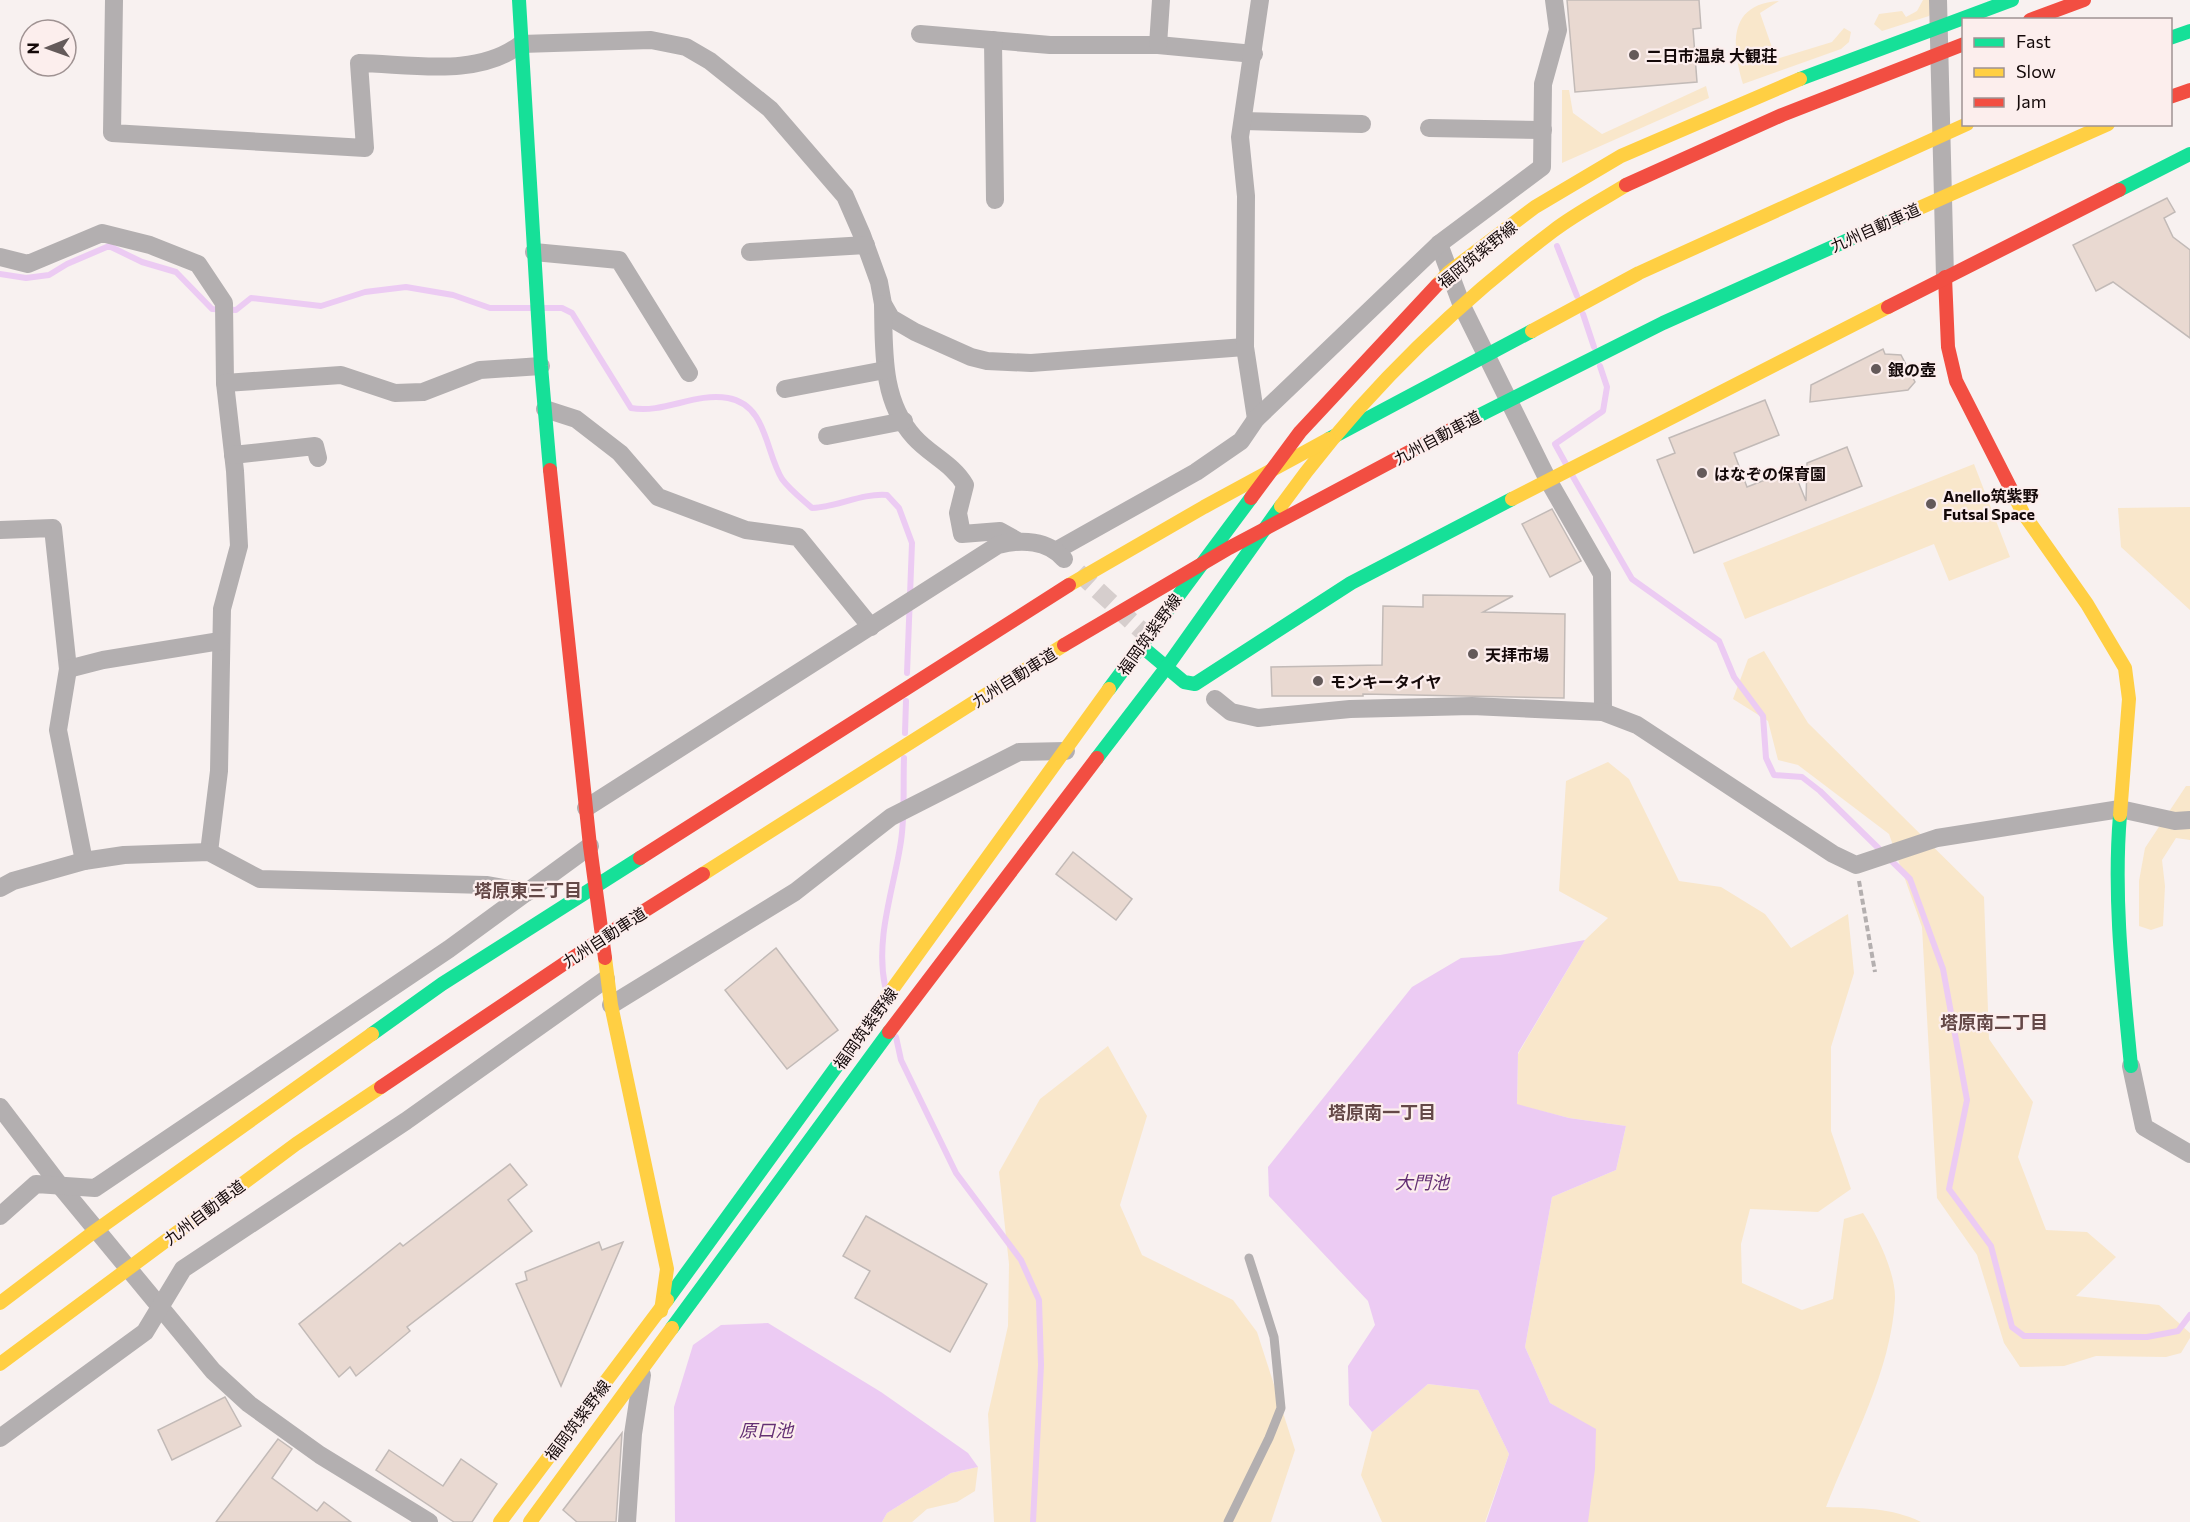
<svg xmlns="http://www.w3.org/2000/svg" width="2190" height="1522" font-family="Commissioner,'Noto Sans JP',sans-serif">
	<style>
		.green { fill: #f9e7cb }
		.water { fill: #eccbf3 }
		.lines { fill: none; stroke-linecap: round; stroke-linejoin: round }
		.stream { stroke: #eccbf3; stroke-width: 6 }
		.building { fill: #e9d9d1; stroke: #c2bab7; stroke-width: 1.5 }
		.street-tunnel { stroke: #d6cecd; stroke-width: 18; stroke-dasharray: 18 9; stroke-linecap: butt }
		.path { stroke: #b4afaf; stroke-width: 4; stroke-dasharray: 6 3; stroke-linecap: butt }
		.lane { stroke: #b3afb0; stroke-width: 9 }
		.street { stroke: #b3afb0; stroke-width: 18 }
		.fast { stroke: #16e098; stroke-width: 14 }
		.slow { stroke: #ffcf43; stroke-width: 14 }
		.jam { stroke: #f24e42; stroke-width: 14 }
		.poi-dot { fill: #645a5a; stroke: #fceeed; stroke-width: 2 }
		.labels { text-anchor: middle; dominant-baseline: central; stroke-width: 4.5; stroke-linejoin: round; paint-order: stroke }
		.poi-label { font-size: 16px; font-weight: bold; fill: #140909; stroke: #fceeed; text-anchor: start }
		.street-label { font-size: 16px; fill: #140909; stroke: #fceeed }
		.neighbourhood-label { font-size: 18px; font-weight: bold; fill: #644847; stroke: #fceeed }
		.water-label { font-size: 18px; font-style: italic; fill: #643074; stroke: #fceeed }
	</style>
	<rect width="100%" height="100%" fill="#f8f1f0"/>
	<g class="green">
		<polygon points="1923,0 1931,0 1933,10 1929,16 1882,31 1874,24 1879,14 1902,11 1906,17 1917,11"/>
		<path d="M1779,1L1760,13L1776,59L1832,42L1844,28L1851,32L1849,42L1841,49L1743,84C1732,47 1727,4 1779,1Z"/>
		<polygon points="1706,86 1709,98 1562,163 1562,90 1569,90 1573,113 1602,134"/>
		<polygon points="1974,464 2010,557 1949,581 1934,544 1745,619 1723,563"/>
		<polygon points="2190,507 2190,610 2121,547 2118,508"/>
		<polygon points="1764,651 1808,723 1984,897 1989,1039 2033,1102 2018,1157 2046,1230 2087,1232 2116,1257 2076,1296 2159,1305 2190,1333 2190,1338 2181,1353 2166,1357 2096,1356 2064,1366 2020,1367 2004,1343 1977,1255 1937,1198 1922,927 1889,834 1798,765 1778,760 1768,721 1733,699 1748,659"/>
		<path d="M1608,762L1629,779L1679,881L1721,887L1765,914L1791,948L1848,914L1854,973L1831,1047V1131L1851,1189L1818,1212L1750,1209L1741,1244L1742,1283L1802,1310L1833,1299L1844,1219L1863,1213C1877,1234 1896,1274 1895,1299C1891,1372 1852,1440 1826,1507C1858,1508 1891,1507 1921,1522H1588L1586,1519L1568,1414L1550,1403L1525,1347L1552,1197L1616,1170L1626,1126L1569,1118L1517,1105L1518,1054L1585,940L1608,918L1559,891L1566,781Z"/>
		<polygon points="2186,786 2190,786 2190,840 2176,838 2162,860 2165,886 2163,926 2151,930 2139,926 2139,881 2145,848"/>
		<polygon points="1108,1046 1147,1116 1120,1205 1142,1255 1233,1300 1257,1332 1295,1450 1271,1522 994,1522 988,1414 1008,1326 1009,1264 999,1172 1040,1099"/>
		<polygon points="1428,1384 1478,1390 1509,1454 1485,1522 1382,1522 1361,1475 1372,1432"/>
		<polygon points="978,1467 975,1491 957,1502 927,1509 912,1522 882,1522 887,1513 951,1473"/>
	</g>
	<g class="water">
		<polygon points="1585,940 1518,1053 1517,1104 1569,1118 1626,1126 1616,1170 1552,1197 1525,1347 1550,1403 1596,1429 1595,1469 1588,1522 1486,1522 1509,1454 1478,1390 1428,1384 1372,1432 1349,1405 1348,1366 1375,1325 1368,1301 1269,1196 1268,1167 1412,987 1461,958 1500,955"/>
		<polygon points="768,1323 881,1392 968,1453 978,1467 951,1473 887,1513 882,1522 675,1522 674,1407 693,1345 721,1325"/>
	</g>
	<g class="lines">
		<g class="stream">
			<polyline points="1557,246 1577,296"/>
			<polyline points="0,274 26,278 49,275 67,264 109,246 142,262 176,272 212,309 236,310 251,298 321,306 365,292 406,287 453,295 490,308 532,308"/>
			<path d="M542,308H562L572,313L631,408C664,414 695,392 728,398C767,405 765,451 782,479C790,490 802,499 812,508C838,507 861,493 887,495L899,508L912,543L907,673"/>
			<polyline points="1583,314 1594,347"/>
			<polyline points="1566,464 1555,444 1603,411 1607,387 1600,366"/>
			<polyline points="1572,475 1632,579 1719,641 1734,677 1763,716 1766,758 1774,775 1802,777 1820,791 1910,879 1943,969 1967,1100 1949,1189 1991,1246 2012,1327 2024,1336 2147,1337 2178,1331 2190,1315"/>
			<polyline points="905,733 906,701"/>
			<path d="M885,986C875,937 894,889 901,841C905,814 903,785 904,758"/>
			<polyline points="896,1037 901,1060 956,1173 1021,1260 1039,1300 1041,1365 1033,1522"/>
		</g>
	</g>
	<g class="building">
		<polygon points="1567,0 1699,0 1701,28 1693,29 1697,82 1575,92"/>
		<polygon points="2167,198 2175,212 2164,218 2173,237 2190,250 2190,338 2113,282 2096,291 2073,245"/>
		<polygon points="1883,349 1885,354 1901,355 1915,382 1908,390 1810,402 1811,385"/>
		<polygon points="1765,400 1779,435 1734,453 1747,487 1793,469 1806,501 1807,463 1847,447 1862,486 1694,553 1657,460 1675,453 1669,438"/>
		<polygon points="1552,509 1581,561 1550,577 1522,524"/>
		<polygon points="1423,595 1513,596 1483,612 1565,614 1564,698 1363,694 1363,696 1272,696 1271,667 1382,665 1383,606 1423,607"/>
		<polygon points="1073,852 1132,899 1116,920 1056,874"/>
		<polygon points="776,948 838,1030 787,1069 725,990"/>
		<polygon points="510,1164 527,1185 508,1200 532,1231 407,1327 410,1331 356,1376 350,1367 339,1377 299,1324 400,1243 403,1246"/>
		<polygon points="866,1216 987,1284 950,1352 855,1298 870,1271 843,1256"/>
		<polygon points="599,1242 602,1250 623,1242 561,1386 516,1284 527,1280 525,1272"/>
		<polygon points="225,1397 241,1426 172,1460 158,1430"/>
		<polygon points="622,1433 616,1522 577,1522 563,1510"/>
		<polygon points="278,1439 292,1449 272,1478 317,1511 324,1502 351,1522 216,1522"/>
		<polygon points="389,1450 443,1486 461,1459 497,1484 472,1522 454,1522 376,1470"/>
	</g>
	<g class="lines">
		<polyline class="street-tunnel" points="1078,572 1155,643"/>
		<polyline class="path" points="1859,881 1875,972"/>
		<polyline class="lane" points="1228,1522 1269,1438 1281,1408 1274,1337 1249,1258"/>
		<g class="street">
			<path d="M114,0L112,133L365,148L359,63C411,64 478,78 521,44L651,40L686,47L710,61L770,109L845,196L862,235L879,282L883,304L891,318L915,332L971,357L987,361L1031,363L1245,347"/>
			<polyline points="1938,0 1945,277"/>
			<polyline points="920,34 1050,45 1158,45 1254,54"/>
			<polyline points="993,40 995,200"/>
			<polyline points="1158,45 1161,0"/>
			<polyline points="1243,121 1362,124"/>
			<polyline points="1429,128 1543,130"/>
			<polyline points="1439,244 1462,306 1548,480 1602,574 1603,712"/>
			<polyline points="534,252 619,260 689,373"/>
			<polyline points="750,252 866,245"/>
			<polyline points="0,257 28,264 102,233 150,245 198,264 224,303 225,383 235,471 239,546 222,609 219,771 209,852"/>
			<path d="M883,304C884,350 881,401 914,437C930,455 953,464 965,485L958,513L962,534L1000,531L1016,540"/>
			<polyline points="225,383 341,375 395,393 423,392 480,370 541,366"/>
			<polyline points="785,389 885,370"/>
			<polyline points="545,409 576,419 620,453 658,497 746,530 798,537 871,627"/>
			<polyline points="1256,419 1245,347 1246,196 1240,137 1260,0"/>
			<polyline points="827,436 904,421"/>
			<polyline points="233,455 315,446 318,458"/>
			<polyline points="0,530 53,528 68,669 58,730 84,861"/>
			<polyline points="1057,550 1196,472 1241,441 1256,419 1439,244 1542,167 1543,84 1558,30 1554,0"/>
			<polyline points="68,669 103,660 220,641"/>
			<polyline points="1215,699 1231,712 1258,718 1350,709 1472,706 1603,712 1637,725 1833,854 1856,865 1937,838 2120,809 2175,821 2190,820"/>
			<path d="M586,808L998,545C1021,539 1048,540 1064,559"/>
			<polyline points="0,888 13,881 84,861 124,855 209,852 260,879 486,885 528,892"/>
			<polyline points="611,1005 795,892 891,817 1019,752 1066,751"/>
			<polyline points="2131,1066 2144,1127 2190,1154"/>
			<polyline points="0,1107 61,1187 213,1371 249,1404 320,1455 429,1522"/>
			<polyline points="0,1216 36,1184 95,1188 449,949 590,846"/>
			<polyline points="0,1438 145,1332 183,1269 406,1121 606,979"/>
			<polyline points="627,1522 633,1434 642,1375"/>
		</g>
		<g class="fast">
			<polyline points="519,0 541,366 550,470"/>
			<polyline points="2170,38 2190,31"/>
			<polyline points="1800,79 2012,0"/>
			<polyline points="2119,190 2190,154"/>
			<polyline points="1456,427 1663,323 1906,214"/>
			<polyline points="1329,439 1532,331"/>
			<polyline points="1140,645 1184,682 1195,684 1351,583 1512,499"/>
			<polyline points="1109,689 1251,498"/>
			<polyline points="1097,758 1166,668 1281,506"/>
			<path d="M2120,815C2113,898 2123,983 2131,1066"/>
			<polyline points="372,1034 442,984 640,858"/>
			<polyline points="667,1300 855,1041"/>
			<polyline points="672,1328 889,1032"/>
		</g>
		<g class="slow">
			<polyline points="1906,214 2108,124"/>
			<polyline points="1437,285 1449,272 1535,207 1621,156 1800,79"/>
			<polyline points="1532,331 1639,273 1967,124"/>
			<polyline points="2014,495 2023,513 2087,604 2125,668 2129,699 2120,815"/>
			<polyline points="1512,499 1888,307"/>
			<path d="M1281,506C1356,401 1450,309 1553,231C1575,214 1602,200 1626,185"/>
			<polyline points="1069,585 1204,507 1329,439"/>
			<polyline points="703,874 1064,645"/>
			<polyline points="605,958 611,1005 667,1269 661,1311"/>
			<polyline points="855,1041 1109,689"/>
			<polyline points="0,1303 91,1234 372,1034"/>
			<polyline points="0,1364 296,1144 381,1087"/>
			<polyline points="500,1522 667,1300"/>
			<polyline points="530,1522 672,1328"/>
		</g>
		<g class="jam">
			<polyline points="2030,20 2084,0"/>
			<polyline points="2170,97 2190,90"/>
			<polyline points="1626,185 1782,115 1964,44"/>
			<polyline points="1945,277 1948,347 1956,381 2014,495"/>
			<polyline points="1888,307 2119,190"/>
			<polyline points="550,470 590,846 605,958"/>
			<polyline points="1251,498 1300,432 1437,285"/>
			<polyline points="1064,645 1229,548 1456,427"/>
			<polyline points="640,858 1069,585"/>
			<polyline points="889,1032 1097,758"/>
			<polyline points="381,1087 617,928 703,874"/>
		</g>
	</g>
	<g class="poi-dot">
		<circle cx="1634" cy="55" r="6"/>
		<circle cx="1876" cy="369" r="6"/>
		<circle cx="1702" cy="473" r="6"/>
		<circle cx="1931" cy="504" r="6"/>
		<circle cx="1473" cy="654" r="6"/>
		<circle cx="1318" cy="681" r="6"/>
	</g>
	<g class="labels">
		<g class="poi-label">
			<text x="1646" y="55">二日市温泉 大観荘</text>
			<text x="1888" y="369">銀の壺</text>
			<text x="1714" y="473">はなぞの保育園</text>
			<text x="1943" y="495">Anello筑紫野<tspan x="1943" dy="18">Futsal Space</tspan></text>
			<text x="1485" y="654">天拝市場</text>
			<text x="1330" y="681">モンキータイヤ</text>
		</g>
		<g class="street-label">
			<text transform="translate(1875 227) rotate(-24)">九州自動車道</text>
			<text transform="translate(1477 254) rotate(-39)">福岡筑紫野線</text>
			<text transform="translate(1437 437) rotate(-28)">九州自動車道</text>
			<text transform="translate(1149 634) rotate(-54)">福岡筑紫野線</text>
			<text transform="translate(1014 677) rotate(-32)">九州自動車道</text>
			<text transform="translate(604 937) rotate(-33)">九州自動車道</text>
			<text transform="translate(865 1028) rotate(-54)">福岡筑紫野線</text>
			<text transform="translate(204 1212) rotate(-37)">九州自動車道</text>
			<text transform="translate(577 1420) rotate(-53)">福岡筑紫野線</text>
		</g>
		<g class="neighbourhood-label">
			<text x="528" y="890">塔原東三丁目</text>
			<text x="1994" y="1022">塔原南二丁目</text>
			<text x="1382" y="1112">塔原南一丁目</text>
		</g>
		<g class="water-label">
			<text x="1422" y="1182">大門池</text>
			<text x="766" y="1430">原口池</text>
		</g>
	</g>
	<rect x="1962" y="18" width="210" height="108" fill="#fceeed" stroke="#9f9292" stroke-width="1.5"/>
	<rect x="1974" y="38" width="30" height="9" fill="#16e098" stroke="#9f9292" stroke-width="1.5"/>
	<text x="2016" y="48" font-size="18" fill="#140909">Fast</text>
	<rect x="1974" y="68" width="30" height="9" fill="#ffcf43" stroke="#9f9292" stroke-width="1.5"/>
	<text x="2016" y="78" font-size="18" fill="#140909">Slow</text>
	<rect x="1974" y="98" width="30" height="9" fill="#f24e42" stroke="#9f9292" stroke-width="1.5"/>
	<text x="2016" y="108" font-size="18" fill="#140909">Jam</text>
	<g transform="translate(48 48) rotate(269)"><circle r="28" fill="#fceeed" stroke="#9f9292" stroke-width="1.5"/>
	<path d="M0-4.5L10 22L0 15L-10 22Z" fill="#645a5a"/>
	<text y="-9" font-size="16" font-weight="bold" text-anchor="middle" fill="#140909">N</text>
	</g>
</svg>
